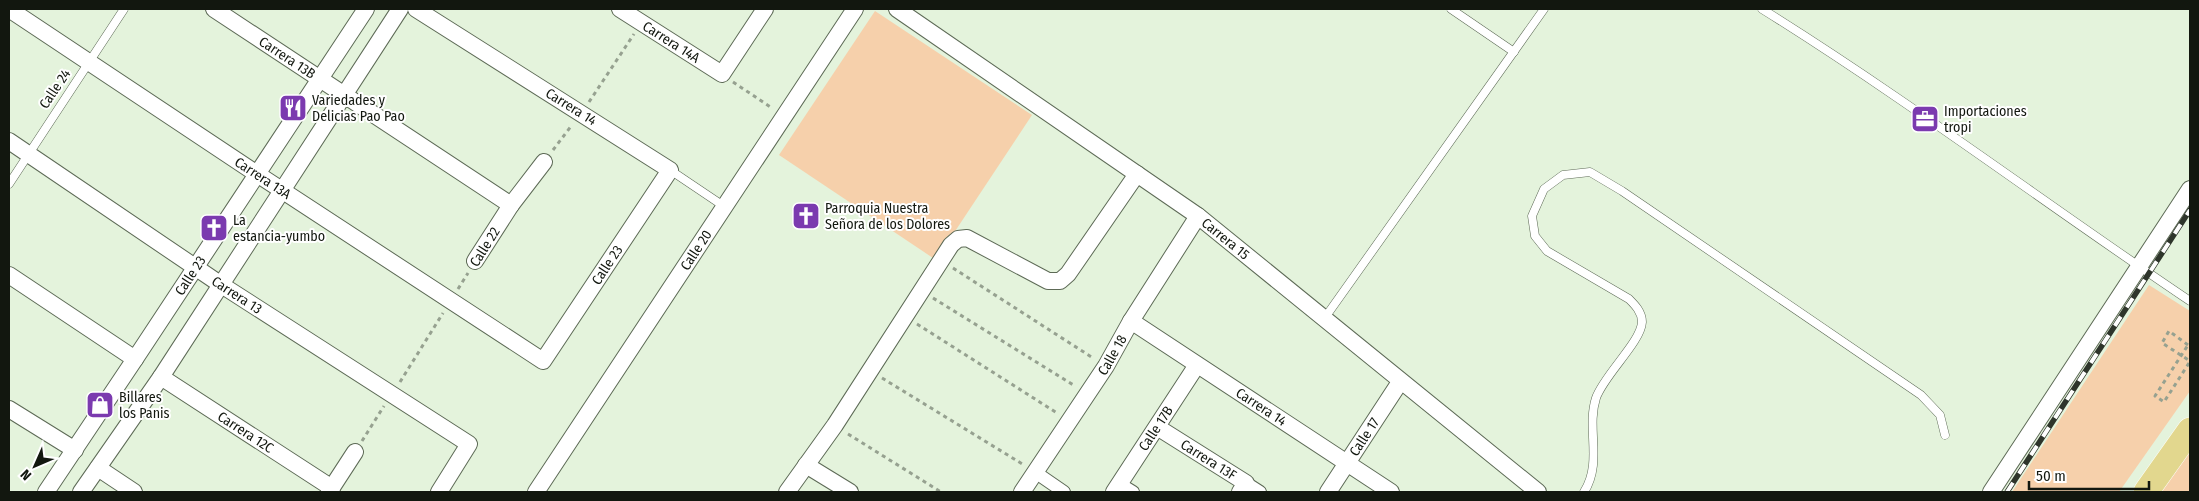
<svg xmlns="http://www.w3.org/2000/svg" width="2199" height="501" font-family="'Fira Sans Condensed',sans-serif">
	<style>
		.green { fill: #f6d0ab }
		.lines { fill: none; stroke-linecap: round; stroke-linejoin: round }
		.service-casing { stroke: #5d6a56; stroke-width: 9 }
		.pedestrian-casing { stroke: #5d6a56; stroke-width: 14 }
		.minor-casing { stroke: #5d6a56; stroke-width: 18 }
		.primary-casing { stroke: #fff; stroke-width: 26 }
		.path { stroke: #96a190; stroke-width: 3; stroke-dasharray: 4 4; stroke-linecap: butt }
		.service { stroke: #fff; stroke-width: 8 }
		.pedestrian { stroke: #fff; stroke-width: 12 }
		.minor { stroke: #fff; stroke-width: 16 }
		.primary { stroke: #e2d78e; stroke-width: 25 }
		.rail-casing { stroke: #2e352b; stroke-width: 5.5 }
		.rail { stroke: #fff; stroke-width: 4; stroke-dasharray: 11; stroke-linecap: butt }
		.path-bridge { stroke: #96a190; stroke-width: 3; stroke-dasharray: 4 4; stroke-linecap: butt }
		.labels { text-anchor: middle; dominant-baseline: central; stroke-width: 4; stroke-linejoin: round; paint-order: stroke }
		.street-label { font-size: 14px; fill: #12170f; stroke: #fff }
		.poi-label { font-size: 14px; fill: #12170f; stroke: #fff; text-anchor: start }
	</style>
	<rect width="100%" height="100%" fill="#e4f3dc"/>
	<g class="green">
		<polygon points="875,11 1032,115 936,260 779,155"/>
		<polygon points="2149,285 2190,311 2190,391 2119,492 2012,492"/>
		<polygon points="2190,445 2190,492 2156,492"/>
	</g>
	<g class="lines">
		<defs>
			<g id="service">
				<polyline points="1451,9 1514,52"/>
				<path d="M1762,9C1908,100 2047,205 2190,301"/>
				<polyline points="670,170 725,207"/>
				<polyline points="9,184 124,9"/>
				<polyline points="1324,319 1544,9"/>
				<path d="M1584,492C1603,462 1586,429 1596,398C1604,375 1641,342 1642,322C1642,312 1635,305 1629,299L1547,251L1535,236L1532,216L1544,189L1563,175L1590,172L1622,191L1921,395L1940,415L1945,435"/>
			</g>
			<g id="pedestrian">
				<polyline points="1035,472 1064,492"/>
				<polyline points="1246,483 1260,492"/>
				<polyline points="1120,484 1133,492"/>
			</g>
			<g id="minor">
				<path id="s1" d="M9,9L257,174L543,361L670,170L416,9"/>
				<path id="s2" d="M214,9L511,205"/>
				<path id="s3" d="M620,9L722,74L765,9"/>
				<path id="s4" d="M897,9L1198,216L1538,492"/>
				<path id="s5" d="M9,141L220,284L469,444L439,492"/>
				<polyline points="475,261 511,205 544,162"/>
				<polyline points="9,275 135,359"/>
				<path id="s6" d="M1131,321L1391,492"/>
				<path id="s7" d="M161,377L332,488"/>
				<polyline points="9,409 75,450"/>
				<path id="s8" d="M1157,427L1246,483L1240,492"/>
				<polyline points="806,465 850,492"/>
				<polyline points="98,468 134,492"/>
				<path id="s9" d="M46,492L135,359L366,9"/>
				<polyline points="81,492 161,377 400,9"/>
				<polyline points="329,492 355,452"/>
				<path id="s10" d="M536,492L855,9"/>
				<polyline points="787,492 835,425 951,245 958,239 967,238 1048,281 1060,281 1068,274 1137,174"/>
				<path id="s11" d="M1022,492L1106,366L1131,321L1198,216"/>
				<path id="s12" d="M1114,492L1197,365"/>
				<path id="s13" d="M1328,492L1400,382"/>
				<polyline points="1991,492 2190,189"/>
			</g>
			<polyline id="primary" points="2146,492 2190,430"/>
		</defs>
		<use href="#service" class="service-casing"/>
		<use href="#pedestrian" class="pedestrian-casing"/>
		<use href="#minor" class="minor-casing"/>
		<use href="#primary" class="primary-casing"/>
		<g class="path">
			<polyline points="733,82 772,108"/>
			<polyline points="589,102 634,34"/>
			<polyline points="553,150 572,125"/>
			<polyline points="953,268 1093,358"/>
			<polyline points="458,289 468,273"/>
			<polyline points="933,298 1075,386"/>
			<polyline points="917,324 1057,413"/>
			<polyline points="2188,345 2169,331 2162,343 2190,361"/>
			<polyline points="882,378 1024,465"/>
			<polyline points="400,382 443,313"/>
			<polyline points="848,434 941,492"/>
			<polyline points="362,441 384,406"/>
		</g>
		<use href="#service" class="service"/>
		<use href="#pedestrian" class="pedestrian"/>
		<use href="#minor" class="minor"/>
		<use href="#primary" class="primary"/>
		<defs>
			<polyline id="rail" points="2007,492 2190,210"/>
		</defs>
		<use href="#rail" class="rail-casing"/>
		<use href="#rail" class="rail"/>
		<polyline class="path-bridge" points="2189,363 2164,402 2155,396 2188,345 2190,346"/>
	</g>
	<defs>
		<symbol id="restaurant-square" viewBox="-11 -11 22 22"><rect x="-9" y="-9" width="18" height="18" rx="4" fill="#7b3aaf" stroke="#fff"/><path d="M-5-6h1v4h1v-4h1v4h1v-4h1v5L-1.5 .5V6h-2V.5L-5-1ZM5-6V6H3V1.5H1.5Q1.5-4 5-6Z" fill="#fff"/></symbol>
		<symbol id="office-square" viewBox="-11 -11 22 22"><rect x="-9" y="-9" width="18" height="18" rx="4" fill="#7b3aaf" stroke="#fff"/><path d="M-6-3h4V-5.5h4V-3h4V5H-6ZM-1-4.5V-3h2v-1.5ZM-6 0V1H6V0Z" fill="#fff"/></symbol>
		<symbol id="church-square" viewBox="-11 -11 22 22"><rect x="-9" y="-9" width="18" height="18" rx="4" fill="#7b3aaf" stroke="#fff"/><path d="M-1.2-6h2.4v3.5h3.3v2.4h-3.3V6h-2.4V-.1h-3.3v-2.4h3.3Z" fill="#fff"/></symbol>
		<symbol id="shop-square" viewBox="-11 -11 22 22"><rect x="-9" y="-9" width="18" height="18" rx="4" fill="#7b3aaf" stroke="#fff"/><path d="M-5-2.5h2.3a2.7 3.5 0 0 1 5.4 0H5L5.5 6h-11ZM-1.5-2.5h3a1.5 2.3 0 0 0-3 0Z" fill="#fff"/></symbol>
	</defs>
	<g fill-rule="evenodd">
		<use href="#restaurant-square" x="277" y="92" width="32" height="32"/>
		<use href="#office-square" x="1909" y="103" width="32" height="32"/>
		<use href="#church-square" x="790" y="200" width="32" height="32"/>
		<use href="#church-square" x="198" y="212" width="32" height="32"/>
		<use href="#shop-square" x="84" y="389" width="32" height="32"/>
	</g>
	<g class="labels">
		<g class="street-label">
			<text stroke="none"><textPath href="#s3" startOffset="61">Carrera 14A</textPath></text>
			<text stroke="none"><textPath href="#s2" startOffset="88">Carrera 13B</textPath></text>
			<text transform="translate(55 89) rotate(-56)">Calle 24</text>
			<text transform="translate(571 107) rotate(32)">Carrera 14</text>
			<text stroke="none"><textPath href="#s1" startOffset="305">Carrera 13A</textPath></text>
			<text stroke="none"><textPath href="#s4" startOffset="401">Carrera 15</textPath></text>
			<text transform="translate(485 247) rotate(-58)">Calle 22</text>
			<text stroke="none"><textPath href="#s10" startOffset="290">Calle 20</textPath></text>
			<text stroke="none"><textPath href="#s1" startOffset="755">Calle 23</textPath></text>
			<text stroke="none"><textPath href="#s9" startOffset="260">Calle 23</textPath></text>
			<text stroke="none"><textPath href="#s5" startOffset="275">Carrera 13</textPath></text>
			<text stroke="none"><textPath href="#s11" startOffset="164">Calle 18</textPath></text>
			<text stroke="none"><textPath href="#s6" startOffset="156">Carrera 14</textPath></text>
			<text stroke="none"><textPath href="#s12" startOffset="76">Calle 17B</textPath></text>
			<text stroke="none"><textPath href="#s7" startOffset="101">Carrera 12C</textPath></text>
			<text stroke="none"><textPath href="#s13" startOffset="66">Calle 17</textPath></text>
			<text stroke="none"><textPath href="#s8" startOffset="61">Carrera 13F</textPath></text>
		</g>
		<g class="poi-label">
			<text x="312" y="100">Variedades y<tspan x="312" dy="16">Delicias Pao Pao</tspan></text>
			<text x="1944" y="111">Importaciones<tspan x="1944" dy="16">tropi</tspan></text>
			<text x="825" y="208">Parroquia Nuestra<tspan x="825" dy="16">Señora de los Dolores</tspan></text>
			<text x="233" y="220">La<tspan x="233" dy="16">estancia-yumbo</tspan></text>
			<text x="119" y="397">Billares<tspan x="119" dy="16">los Panis</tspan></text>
		</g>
	</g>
	<rect width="2199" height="501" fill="none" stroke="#12170f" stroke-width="20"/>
	<g transform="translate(35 466) rotate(225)" stroke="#ffffff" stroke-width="4" paint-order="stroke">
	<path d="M0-4L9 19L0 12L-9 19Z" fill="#12170f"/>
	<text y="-8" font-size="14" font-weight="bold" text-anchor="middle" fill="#12170f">N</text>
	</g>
	<path d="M2029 481v8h120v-8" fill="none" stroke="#12170f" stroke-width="2.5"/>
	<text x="2036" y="481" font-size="15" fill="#12170f" stroke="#ffffff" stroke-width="4" paint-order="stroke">50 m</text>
</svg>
